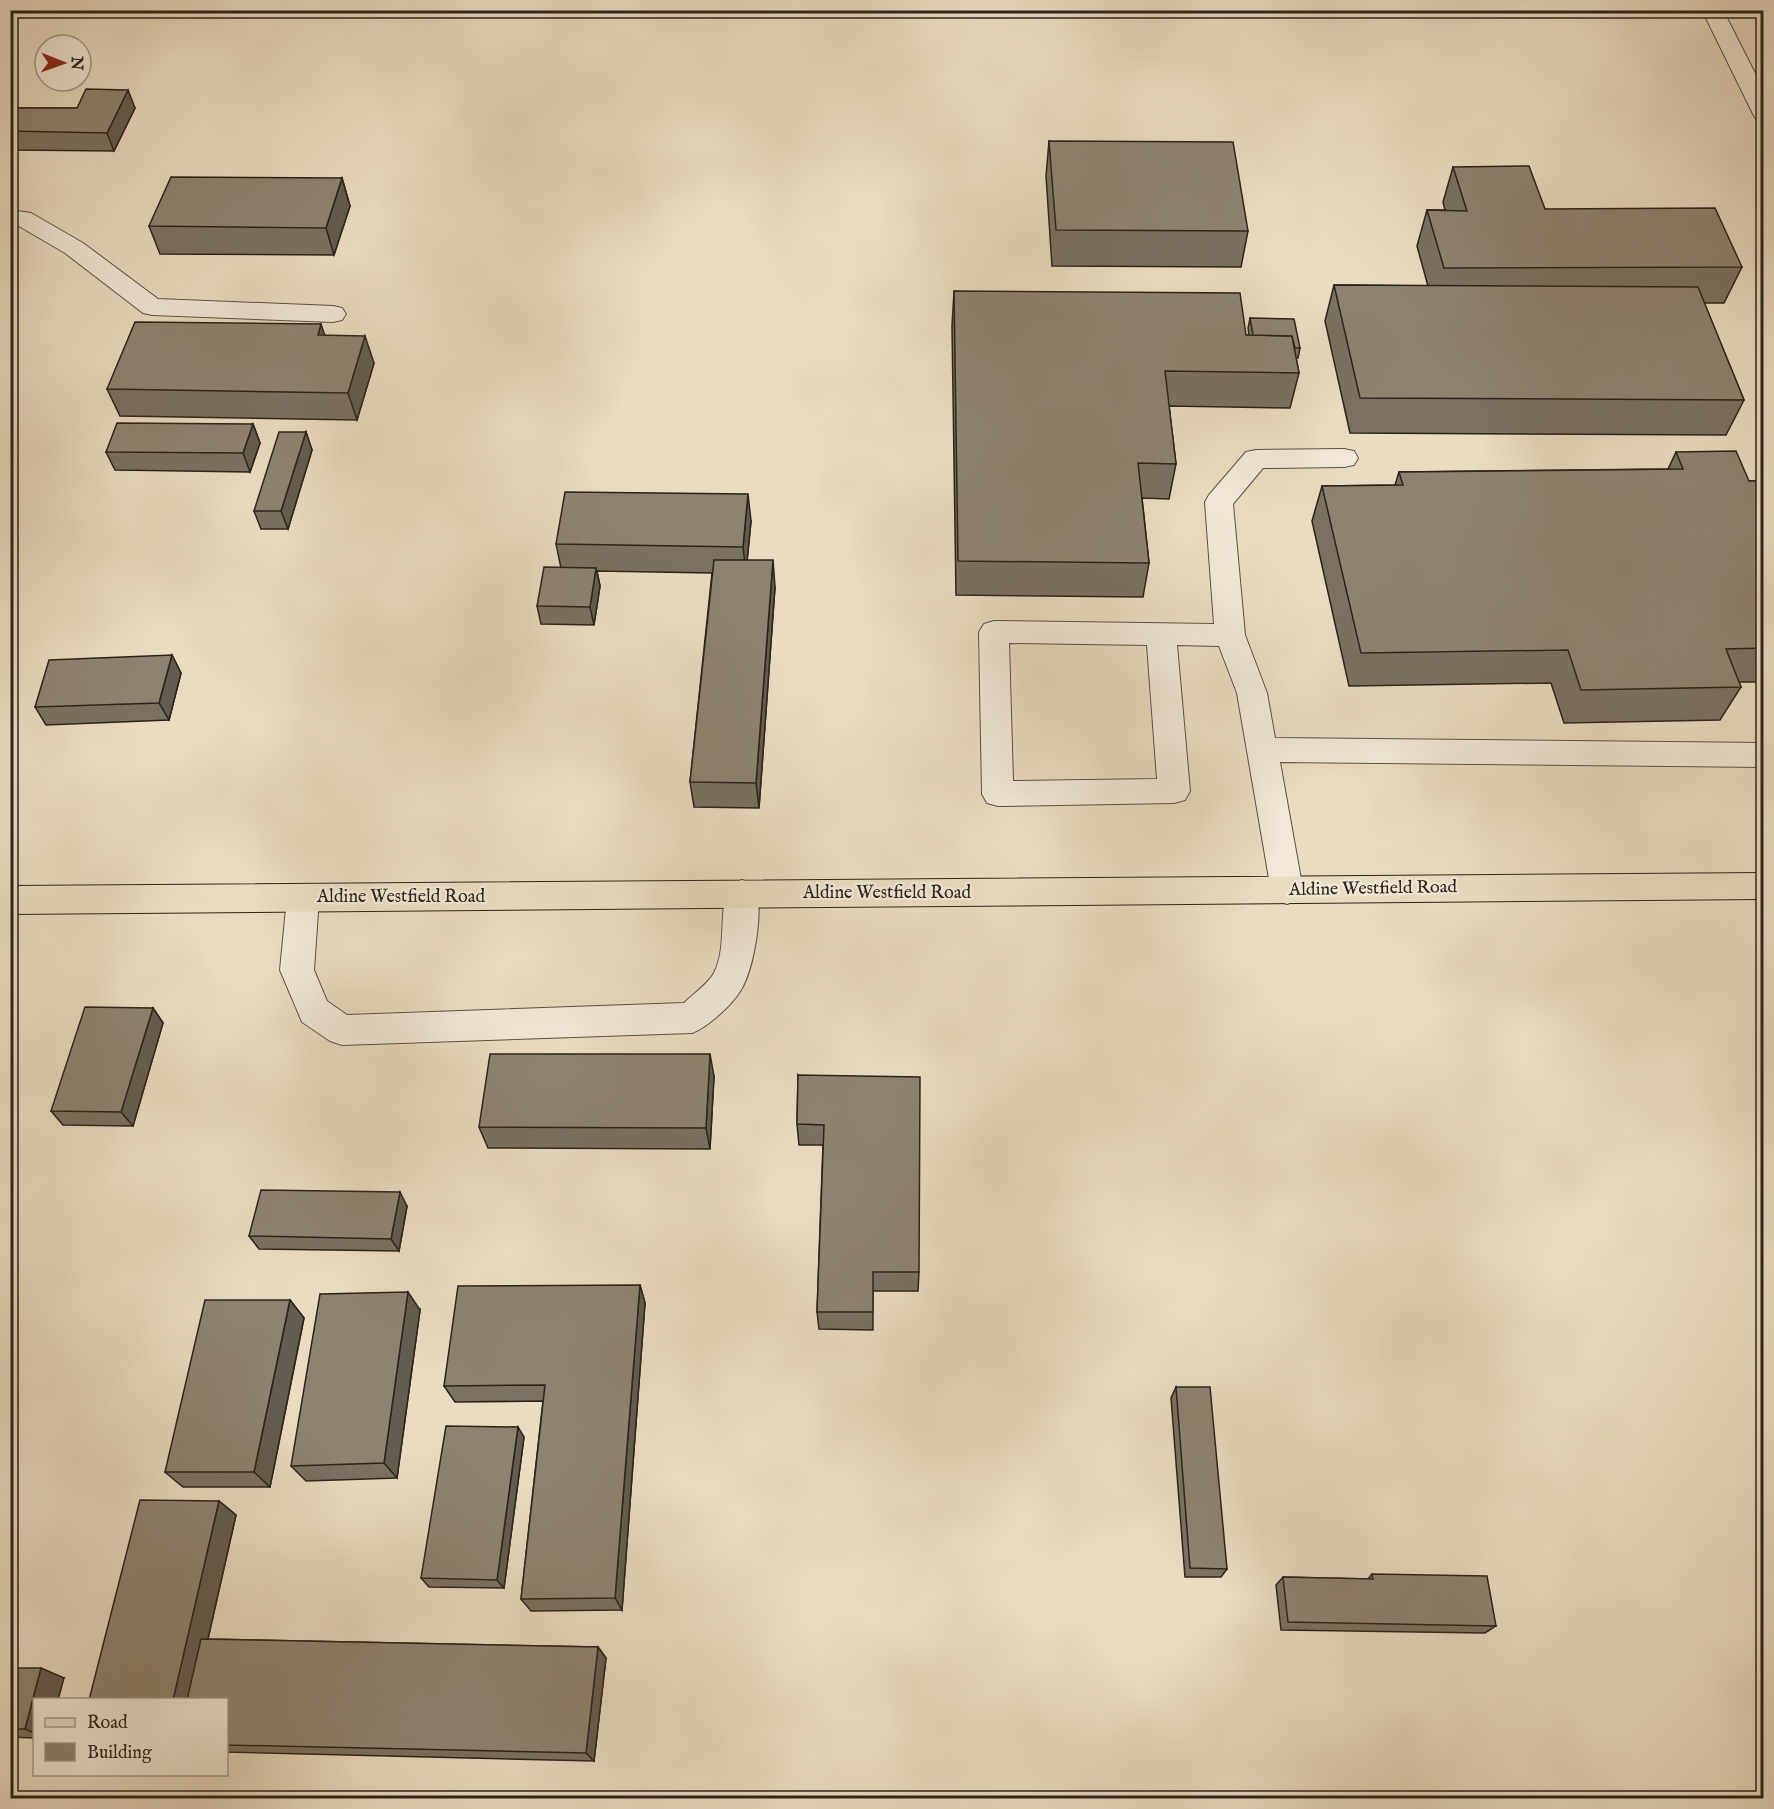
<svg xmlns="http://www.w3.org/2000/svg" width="1774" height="1809" font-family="'IM FELL English',serif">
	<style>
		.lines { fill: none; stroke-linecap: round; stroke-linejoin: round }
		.minor-casing { stroke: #5b5144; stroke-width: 2 }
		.major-casing { stroke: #2b231a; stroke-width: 2 }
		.minor { fill: #f1e8d7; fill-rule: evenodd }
		.major { fill: #eadcc1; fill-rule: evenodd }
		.wall { fill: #7a7161; stroke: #2b231a; stroke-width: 1.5 }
		.shaded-wall { fill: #635c4f; stroke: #2b231a; stroke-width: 1.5 }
		.building { fill: #8e8371; stroke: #2b231a; stroke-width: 1.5 }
		.labels { text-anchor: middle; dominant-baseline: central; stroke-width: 4.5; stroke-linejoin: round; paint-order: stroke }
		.street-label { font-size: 18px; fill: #2b231a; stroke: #f1e8d7 }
	</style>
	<rect width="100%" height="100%" fill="#eadcc1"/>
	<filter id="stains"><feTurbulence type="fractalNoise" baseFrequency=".00333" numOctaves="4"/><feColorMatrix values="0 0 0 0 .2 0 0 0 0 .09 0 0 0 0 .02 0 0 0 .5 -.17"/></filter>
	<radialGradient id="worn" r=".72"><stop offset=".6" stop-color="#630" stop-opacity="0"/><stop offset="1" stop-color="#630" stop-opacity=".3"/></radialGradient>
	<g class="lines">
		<defs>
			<g id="minor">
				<polygon points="1702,10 1723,10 1764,91 1764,121 1756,119 1753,114"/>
				<polygon points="10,210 31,213 83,243 158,299 333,306 342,308 346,314 342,320 333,322 152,315 143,313 65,253 17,225 10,224"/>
				<path d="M1344,449L1354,451L1358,458L1354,465L1344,467L1263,468L1233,504L1245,635L1267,693L1275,738L1764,743V767L1280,762L1303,890L1299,900L1287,904L1275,900L1271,890L1237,693L1219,646L1177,645L1190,791L1185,800L1174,803L998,806L987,803L982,794L979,632L984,624L994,621L1214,624L1205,502L1209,495L1246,452L1256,450ZM1009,643L1147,645L1157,779L1013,781Z"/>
				<path d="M742,880L754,884C765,907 754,968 741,990C732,1005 708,1027 692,1033L342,1045L330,1041L302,1022L280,970L287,898L291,888L303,884L315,888L319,898L314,970L327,1001L347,1015L684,1003C693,994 708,984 714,973C728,945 717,911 730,884Z"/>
			</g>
			<polygon id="major" points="1764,873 1764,899 10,914 10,886"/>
		</defs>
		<use href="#minor" class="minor-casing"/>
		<use href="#major" class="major-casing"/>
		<use href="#minor" class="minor"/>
		<use href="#major" class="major"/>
	</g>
	<g class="wall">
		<polygon points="10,108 135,108 114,151 10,150"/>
		<polygon points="1049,141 1248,231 1241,267 1052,266 1046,176"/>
		<polygon points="1453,167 1545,209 1742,267 1724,303 1704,303 1744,400 1726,435 1350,433 1325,321 1334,285 1428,286 1417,246 1427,210 1445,210 1443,202"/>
		<polygon points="342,178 350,206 334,255 160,254 149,226"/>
		<polygon points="954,291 1246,335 1249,335 1248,328 1250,318 1300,348 1298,358 1296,358 1299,373 1290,408 1169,406 1176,464 1169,499 1142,498 1149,563 1143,597 956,595 952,326"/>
		<polygon points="325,335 374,363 357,420 120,416 107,389"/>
		<polygon points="253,424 260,443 250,472 115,470 106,452"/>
		<polygon points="306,432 312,450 288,529 261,529 254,511"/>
		<polygon points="1676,452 1749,481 1764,481 1764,682 1739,682 1741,687 1720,720 1564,723 1551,683 1349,686 1312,521 1322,486 1395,485 1399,472 1668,469"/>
		<polygon points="751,521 747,560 775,587 759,808 694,807 690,782 712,573 597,571 600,586 594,625 541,624 537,606 561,568 556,544"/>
		<polygon points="172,655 181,673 169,720 46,725 35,707"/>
		<polygon points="153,1008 163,1023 133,1126 63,1125 51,1111"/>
		<polygon points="798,1075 919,1272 918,1291 873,1291 873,1330 819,1329 817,1312 823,1145 799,1145 797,1124"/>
		<polygon points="714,1076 710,1149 488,1148 479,1127"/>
		<polygon points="407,1206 399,1251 259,1249 249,1236"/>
		<polygon points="640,1285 645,1303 622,1610 531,1611 521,1599 543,1401 455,1402 444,1386"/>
		<polygon points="290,1300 304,1318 270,1487 183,1487 165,1472"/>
		<polygon points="420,1310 397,1478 306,1481 291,1466"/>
		<polygon points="1176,1387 1227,1569 1221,1577 1185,1577 1171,1398"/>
		<polygon points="524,1437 504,1588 429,1587 421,1578"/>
		<polygon points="219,1501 236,1515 208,1639 598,1647 606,1658 594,1761 226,1752 226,1700 89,1700"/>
		<polygon points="1372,1574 1496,1626 1485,1633 1281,1630 1276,1585 1283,1577 1368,1579"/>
		<polygon points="10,1668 64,1678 34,1700 34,1738 10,1737"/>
	</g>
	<g class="shaded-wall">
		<polygon points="128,90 135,108 114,151 107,133"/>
		<polygon points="342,178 350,206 334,255 326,228"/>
		<polygon points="321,324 330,351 318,335"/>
		<polygon points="365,336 374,363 357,420 348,393"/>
		<polygon points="253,424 260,443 250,472 243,453"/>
		<polygon points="306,432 312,450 288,529 281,511"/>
		<polygon points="748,494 751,521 746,573 743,547"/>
		<polygon points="773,560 775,587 759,808 756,783"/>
		<polygon points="596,568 600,586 594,625 590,607"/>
		<polygon points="172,655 181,673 169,720 159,703"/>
		<polygon points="153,1008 163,1023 133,1126 121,1112"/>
		<polygon points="710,1054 714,1076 710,1149 706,1128"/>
		<polygon points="400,1192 407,1206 399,1251 391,1239"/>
		<polygon points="640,1285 645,1303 622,1610 615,1598"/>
		<polygon points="408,1292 420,1310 397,1478 384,1463"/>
		<polygon points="290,1300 304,1318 270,1487 254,1472"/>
		<polygon points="518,1427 524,1437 504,1588 497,1580"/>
		<polygon points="219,1501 236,1515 194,1700 173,1700"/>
		<polygon points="598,1647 606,1658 594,1761 586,1753"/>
		<polygon points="41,1668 64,1678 58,1700 34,1700 34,1733 25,1729"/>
	</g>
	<g class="building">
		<polygon points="86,89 128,90 107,133 10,131 10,108 77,108"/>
		<polygon points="1049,141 1233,142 1248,231 1056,230"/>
		<polygon points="1529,166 1545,209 1715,208 1742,267 1444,268 1427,210 1467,211 1453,167"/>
		<polygon points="171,177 342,178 326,228 149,226"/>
		<polygon points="1334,285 1698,287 1744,400 1360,398"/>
		<polygon points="954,291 1240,293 1246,335 1292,336 1299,373 1165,371 1176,464 1138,463 1149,563 958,561"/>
		<polygon points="1250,318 1294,319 1300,348 1295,348 1292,336 1253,335"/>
		<polygon points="135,322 321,324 318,335 365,336 348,393 107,389"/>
		<polygon points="117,423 253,424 243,453 106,452"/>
		<polygon points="279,432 306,432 281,511 254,511"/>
		<polygon points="1736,451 1749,481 1764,481 1764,648 1726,649 1741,687 1581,690 1568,650 1361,653 1322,486 1403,485 1399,472 1683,469 1676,452"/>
		<polygon points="565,492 748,494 743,547 556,544"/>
		<polygon points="714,560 773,560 756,783 690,782"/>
		<polygon points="544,567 596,568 590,607 537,606"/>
		<polygon points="172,655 159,703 35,707 49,660"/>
		<polygon points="85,1007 153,1008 121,1112 51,1111"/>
		<polygon points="490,1054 710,1054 706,1128 479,1127"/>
		<polygon points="798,1075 920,1077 919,1272 873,1272 873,1312 817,1312 824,1125 797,1124"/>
		<polygon points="261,1190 400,1192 391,1239 249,1236"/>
		<polygon points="640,1285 615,1598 521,1599 545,1385 444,1386 458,1286"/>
		<polygon points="408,1292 384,1463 291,1466 320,1294"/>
		<polygon points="205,1300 290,1300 254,1472 165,1472"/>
		<polygon points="1176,1387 1210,1387 1227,1569 1190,1568"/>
		<polygon points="446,1426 518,1427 497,1580 421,1578"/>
		<polygon points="140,1500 219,1501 173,1700 89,1700"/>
		<polygon points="1372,1574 1487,1576 1496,1626 1288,1622 1283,1577 1373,1579"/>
		<polygon points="201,1639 598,1647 586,1753 226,1745 226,1700 187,1700"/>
		<polygon points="10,1668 41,1668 25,1729 10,1729"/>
	</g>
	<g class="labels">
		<g class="street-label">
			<text transform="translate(1373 889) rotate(-1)">Aldine Westfield Road</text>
			<text x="887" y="893">Aldine Westfield Road</text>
			<text x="401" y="897">Aldine Westfield Road</text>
		</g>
	</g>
	<rect width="1774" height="1809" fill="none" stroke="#eadcc1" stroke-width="36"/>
	<rect x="12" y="12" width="1750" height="1785" fill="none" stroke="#2b231a" stroke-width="3"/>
	<rect x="18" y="18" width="1738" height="1773" fill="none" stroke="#2b231a" stroke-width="1.5"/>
	<rect x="33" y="1698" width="195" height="78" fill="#f1e8d7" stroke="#a2998b" stroke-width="1.5"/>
	<rect x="45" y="1718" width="30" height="9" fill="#eadcc1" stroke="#a2998b" stroke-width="1.5"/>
	<text x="87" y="1728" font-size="18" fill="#2b231a">Road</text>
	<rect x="45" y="1743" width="30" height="18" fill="#8e8371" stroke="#a2998b" stroke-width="1.5"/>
	<text x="87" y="1758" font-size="18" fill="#2b231a">Building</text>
	<g transform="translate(63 63) rotate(91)"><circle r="28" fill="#f1e8d7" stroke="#a2998b" stroke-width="1.5"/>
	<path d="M0-4.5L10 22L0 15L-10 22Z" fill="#8f2418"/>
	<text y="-9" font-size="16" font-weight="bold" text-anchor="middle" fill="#2b231a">N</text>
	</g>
	<rect width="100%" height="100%" filter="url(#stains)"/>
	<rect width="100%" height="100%" fill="url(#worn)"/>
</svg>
